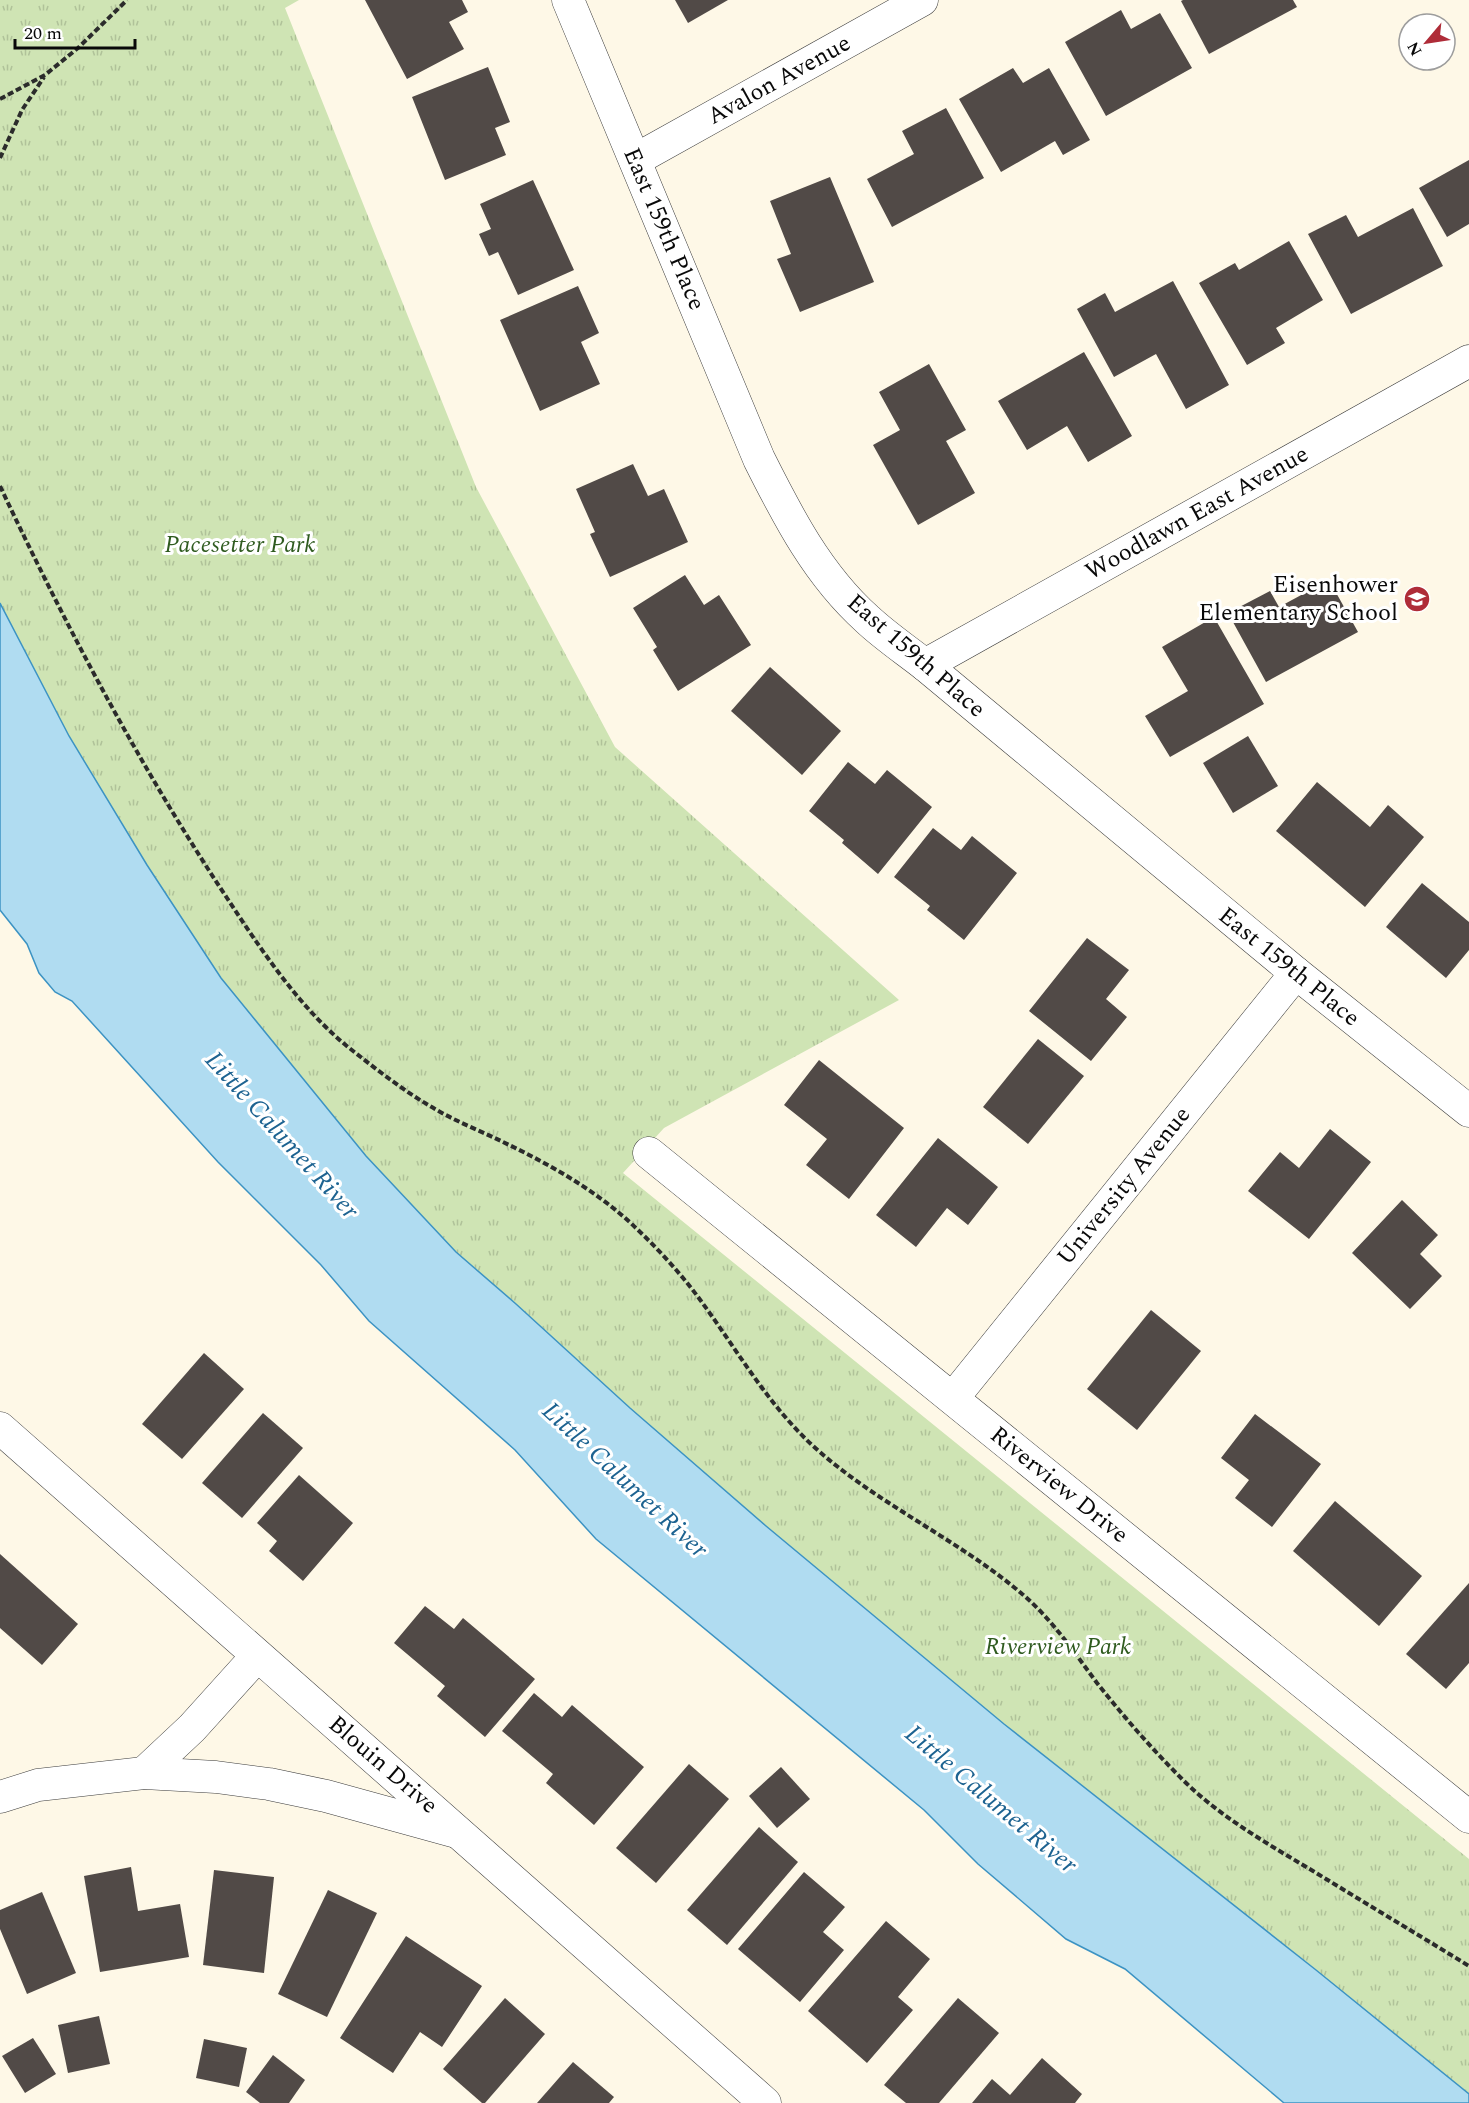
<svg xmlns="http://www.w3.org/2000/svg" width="1469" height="2103" font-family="Spectral,serif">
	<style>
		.park { fill: url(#park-tufts) }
		.water { fill: #b0dcf1; stroke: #3c93c3; stroke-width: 1.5 }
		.building { fill: #514a47 }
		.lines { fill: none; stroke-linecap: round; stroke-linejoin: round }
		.street-casing { stroke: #3c3c3c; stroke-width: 33 }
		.path { stroke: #2b2b2b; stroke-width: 4; stroke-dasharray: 6 3; stroke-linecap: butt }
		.street { stroke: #fff; stroke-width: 32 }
		.labels { text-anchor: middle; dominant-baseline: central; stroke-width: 6; stroke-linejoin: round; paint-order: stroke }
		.street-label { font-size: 24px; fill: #090909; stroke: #fff }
		.park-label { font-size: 24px; font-style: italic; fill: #2f5b1f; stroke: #fff }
		.poi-label { font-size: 24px; fill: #090909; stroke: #fff; text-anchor: end }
		.water-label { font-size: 26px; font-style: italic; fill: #1d6391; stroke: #fff }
	</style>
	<defs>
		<pattern id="park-tufts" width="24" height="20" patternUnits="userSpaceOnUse" patternTransform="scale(1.5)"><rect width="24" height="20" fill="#cfe4b4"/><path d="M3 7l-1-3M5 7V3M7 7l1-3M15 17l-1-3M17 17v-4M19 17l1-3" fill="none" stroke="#b0c299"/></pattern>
	</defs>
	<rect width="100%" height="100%" fill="#fef8e7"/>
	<polygon class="park" points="0,0 299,0 285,8 476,487 615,747 899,1000 664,1128 623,1173 1469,1859 1469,2094 1316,1970 1004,1724 766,1526 630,1408 516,1304 456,1252 366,1156 221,978 147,865 69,736 0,603"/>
	<polygon class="water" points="0,603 69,736 147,865 221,978 366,1156 456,1252 516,1304 630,1408 766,1526 1004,1724 1316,1970 1469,2094 1469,2103 1284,2103 1125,1969 1066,1939 978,1864 924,1810 596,1539 515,1450 369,1321 321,1265 218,1162 72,1001 55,992 39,973 27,944 0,910"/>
	<g class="building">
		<polygon points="365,0 462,0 468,12 449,22 464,49 407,79"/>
		<polygon points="675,0 728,0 688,23"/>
		<polygon points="1183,0 1293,0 1297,7 1209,54 1181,1"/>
		<polygon points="1121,10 1131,29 1160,13 1192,68 1106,116 1065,42"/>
		<polygon points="488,67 510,122 495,128 506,155 445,180 412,97"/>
		<polygon points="1013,68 1023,83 1049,68 1090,140 1063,155 1055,141 1001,172 959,99"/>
		<polygon points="946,108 984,178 892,227 867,179 914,154 902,131"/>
		<polygon points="1469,160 1469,224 1447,237 1419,188"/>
		<polygon points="830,177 874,282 800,312 777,259 791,254 770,201"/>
		<polygon points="533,180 574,270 518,295 498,252 489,256 479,234 491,229 480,204"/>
		<polygon points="1413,208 1443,266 1351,314 1308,234 1346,215 1358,237"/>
		<polygon points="1289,241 1323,300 1276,328 1285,343 1247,365 1199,283 1235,263 1239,270"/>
		<polygon points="1173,281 1229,385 1186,409 1156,354 1114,377 1077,309 1105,293 1115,312"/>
		<polygon points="578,286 599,333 581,342 600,384 540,411 500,320"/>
		<polygon points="1084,352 1132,436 1088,462 1067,426 1027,450 998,401"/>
		<polygon points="929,364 966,430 946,441 975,493 918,525 873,445 900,430 879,392"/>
		<polygon points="633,464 648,496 664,489 688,542 610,577 590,534 595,532 576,489"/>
		<polygon points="685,575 704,605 719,595 751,645 678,691 653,650 657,647 633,608"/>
		<polygon points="1329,580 1358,632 1266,682 1228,613 1270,591 1279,607"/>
		<polygon points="1214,617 1264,704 1170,757 1145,716 1188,691 1162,647"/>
		<polygon points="770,667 841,731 802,775 731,711"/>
		<polygon points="1248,736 1278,786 1233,813 1203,763"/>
		<polygon points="848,762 875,784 887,770 932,807 878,874 842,843 844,840 809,811"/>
		<polygon points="1317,782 1370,827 1388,805 1424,837 1365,907 1276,831"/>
		<polygon points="933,828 961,850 972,836 1017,873 964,940 927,910 930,906 894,877"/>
		<polygon points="1422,883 1469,922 1469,950 1446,978 1386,927"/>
		<polygon points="1087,938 1129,970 1106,999 1127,1017 1091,1061 1029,1011"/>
		<polygon points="1038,1039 1084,1076 1028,1144 983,1107"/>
		<polygon points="819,1060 904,1128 849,1199 806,1165 827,1139 784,1105"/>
		<polygon points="1330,1129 1371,1162 1309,1239 1248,1191 1280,1152 1299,1168"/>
		<polygon points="938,1138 998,1187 968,1225 947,1208 916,1247 876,1215"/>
		<polygon points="1402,1200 1438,1235 1420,1254 1442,1276 1410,1309 1352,1253"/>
		<polygon points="1151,1310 1201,1351 1137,1430 1087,1389"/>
		<polygon points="204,1353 244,1389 182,1459 142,1424"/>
		<polygon points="263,1413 303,1448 242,1518 202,1483"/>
		<polygon points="1255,1414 1321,1464 1272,1527 1235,1498 1249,1480 1221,1458"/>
		<polygon points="299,1475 353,1523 303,1581 269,1551 277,1541 257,1523"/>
		<polygon points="1335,1501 1422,1576 1379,1626 1293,1551"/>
		<polygon points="0,1554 78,1624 42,1665 0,1628"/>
		<polygon points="1469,1583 1469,1663 1446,1689 1406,1654"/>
		<polygon points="425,1606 454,1629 463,1618 535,1679 485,1737 437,1696 445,1686 394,1643"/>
		<polygon points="534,1693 562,1717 572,1705 644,1767 594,1825 546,1783 553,1774 502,1731"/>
		<polygon points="689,1764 729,1799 656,1883 616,1848"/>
		<polygon points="781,1767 810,1799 777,1828 749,1796"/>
		<polygon points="759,1827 798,1862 727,1945 687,1910"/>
		<polygon points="131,1867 138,1911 180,1904 189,1957 100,1972 84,1876"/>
		<polygon points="214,1870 274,1877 264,1973 203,1965"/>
		<polygon points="804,1872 845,1907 823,1932 844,1950 800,2002 738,1949"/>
		<polygon points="328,1890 377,1913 327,2017 278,1994"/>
		<polygon points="42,1892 76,1973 27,1994 0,1929 0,1910"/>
		<polygon points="886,1921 930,1959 898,1997 913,2010 867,2063 808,2011"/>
		<polygon points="406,1936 482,1986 442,2047 420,2032 393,2073 340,2038"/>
		<polygon points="505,1998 545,2034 485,2103 482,2103 443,2069"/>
		<polygon points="958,1998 999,2033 939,2103 906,2103 884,2085"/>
		<polygon points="99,2016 110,2064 68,2073 58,2025"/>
		<polygon points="33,2038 56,2074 25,2093 2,2056"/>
		<polygon points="204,2039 247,2048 239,2087 196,2078"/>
		<polygon points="273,2055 305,2080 289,2103 260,2103 246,2092"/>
		<polygon points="1042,2058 1082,2094 1075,2103 972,2103 992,2079 1010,2095"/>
		<polygon points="573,2062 614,2097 609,2103 537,2103"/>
	</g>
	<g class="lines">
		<defs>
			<g id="street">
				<path d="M568,0L759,459C788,517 818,575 867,619C885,636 906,650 925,665L1296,973L1469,1111"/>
				<polyline points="635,160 922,0"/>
				<polyline points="925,665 1469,361"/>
				<polyline points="649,1153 1469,1817"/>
				<polyline points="953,1398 1296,973"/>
				<polyline points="0,1428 765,2103"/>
				<polyline points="144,1773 192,1728 257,1656"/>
				<polyline points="0,1797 38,1785 144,1773 216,1777 269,1784 326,1796 453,1831"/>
			</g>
		</defs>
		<use href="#street" class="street-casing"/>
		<g class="path">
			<polyline points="0,99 45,75 78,48 127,0"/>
			<polyline points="0,158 22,110 44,77"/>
			<path d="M0,486C67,628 140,767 227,898C262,951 299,1007 348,1047C376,1069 405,1092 435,1109C457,1122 481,1131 503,1142C551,1165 599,1192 637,1229C660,1251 682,1275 701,1301C737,1350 767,1403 812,1445C875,1503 956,1538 1021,1593C1051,1618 1074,1652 1097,1683C1124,1717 1152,1749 1182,1779C1220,1817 1268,1844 1313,1871C1365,1903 1417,1934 1469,1966"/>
		</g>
		<use href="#street" class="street"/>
	</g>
	<defs>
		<symbol id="school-disc" viewBox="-11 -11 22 22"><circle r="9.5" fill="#af2c38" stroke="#fff"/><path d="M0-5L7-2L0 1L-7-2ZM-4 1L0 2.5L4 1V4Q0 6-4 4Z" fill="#fff"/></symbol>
	</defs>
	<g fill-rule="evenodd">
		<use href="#school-disc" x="1402" y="584" width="30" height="30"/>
	</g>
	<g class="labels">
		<g class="street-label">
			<text transform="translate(779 80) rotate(-29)">Avalon Avenue</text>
			<text transform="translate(664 229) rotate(67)">East 159th Place</text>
			<text transform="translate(1197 513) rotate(-29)">Woodlawn East Avenue</text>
			<text transform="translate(916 656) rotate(41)">East 159th Place</text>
			<text transform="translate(1289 967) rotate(39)">East 159th Place</text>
			<text transform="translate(1124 1186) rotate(-51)">University Avenue</text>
			<text transform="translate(1059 1485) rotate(39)">Riverview Drive</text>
			<text transform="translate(383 1765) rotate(41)">Blouin Drive</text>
		</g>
		<g class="park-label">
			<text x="240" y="545">Pacesetter Park</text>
			<text x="1058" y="1647">Riverview Park</text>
		</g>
		<g class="poi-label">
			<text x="1398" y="585">Eisenhower<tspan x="1398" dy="28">Elementary School</tspan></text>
		</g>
		<g class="water-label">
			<text transform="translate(282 1135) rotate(48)">Little Calumet River</text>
			<text transform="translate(625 1480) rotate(43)">Little Calumet River</text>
			<text transform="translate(991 1799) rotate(40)">Little Calumet River</text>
		</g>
	</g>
	<g transform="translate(1427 42) rotate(241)"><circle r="28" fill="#ffffff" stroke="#9d9d9d" stroke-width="1.5"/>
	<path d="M0-4.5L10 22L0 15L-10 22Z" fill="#af2c38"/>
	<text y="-9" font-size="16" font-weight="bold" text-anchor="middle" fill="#090909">N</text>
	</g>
	<path d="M15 39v9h120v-9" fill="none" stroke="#090909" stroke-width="3"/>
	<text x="24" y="39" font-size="18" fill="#090909" stroke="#ffffff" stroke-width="4.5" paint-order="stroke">20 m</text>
</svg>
